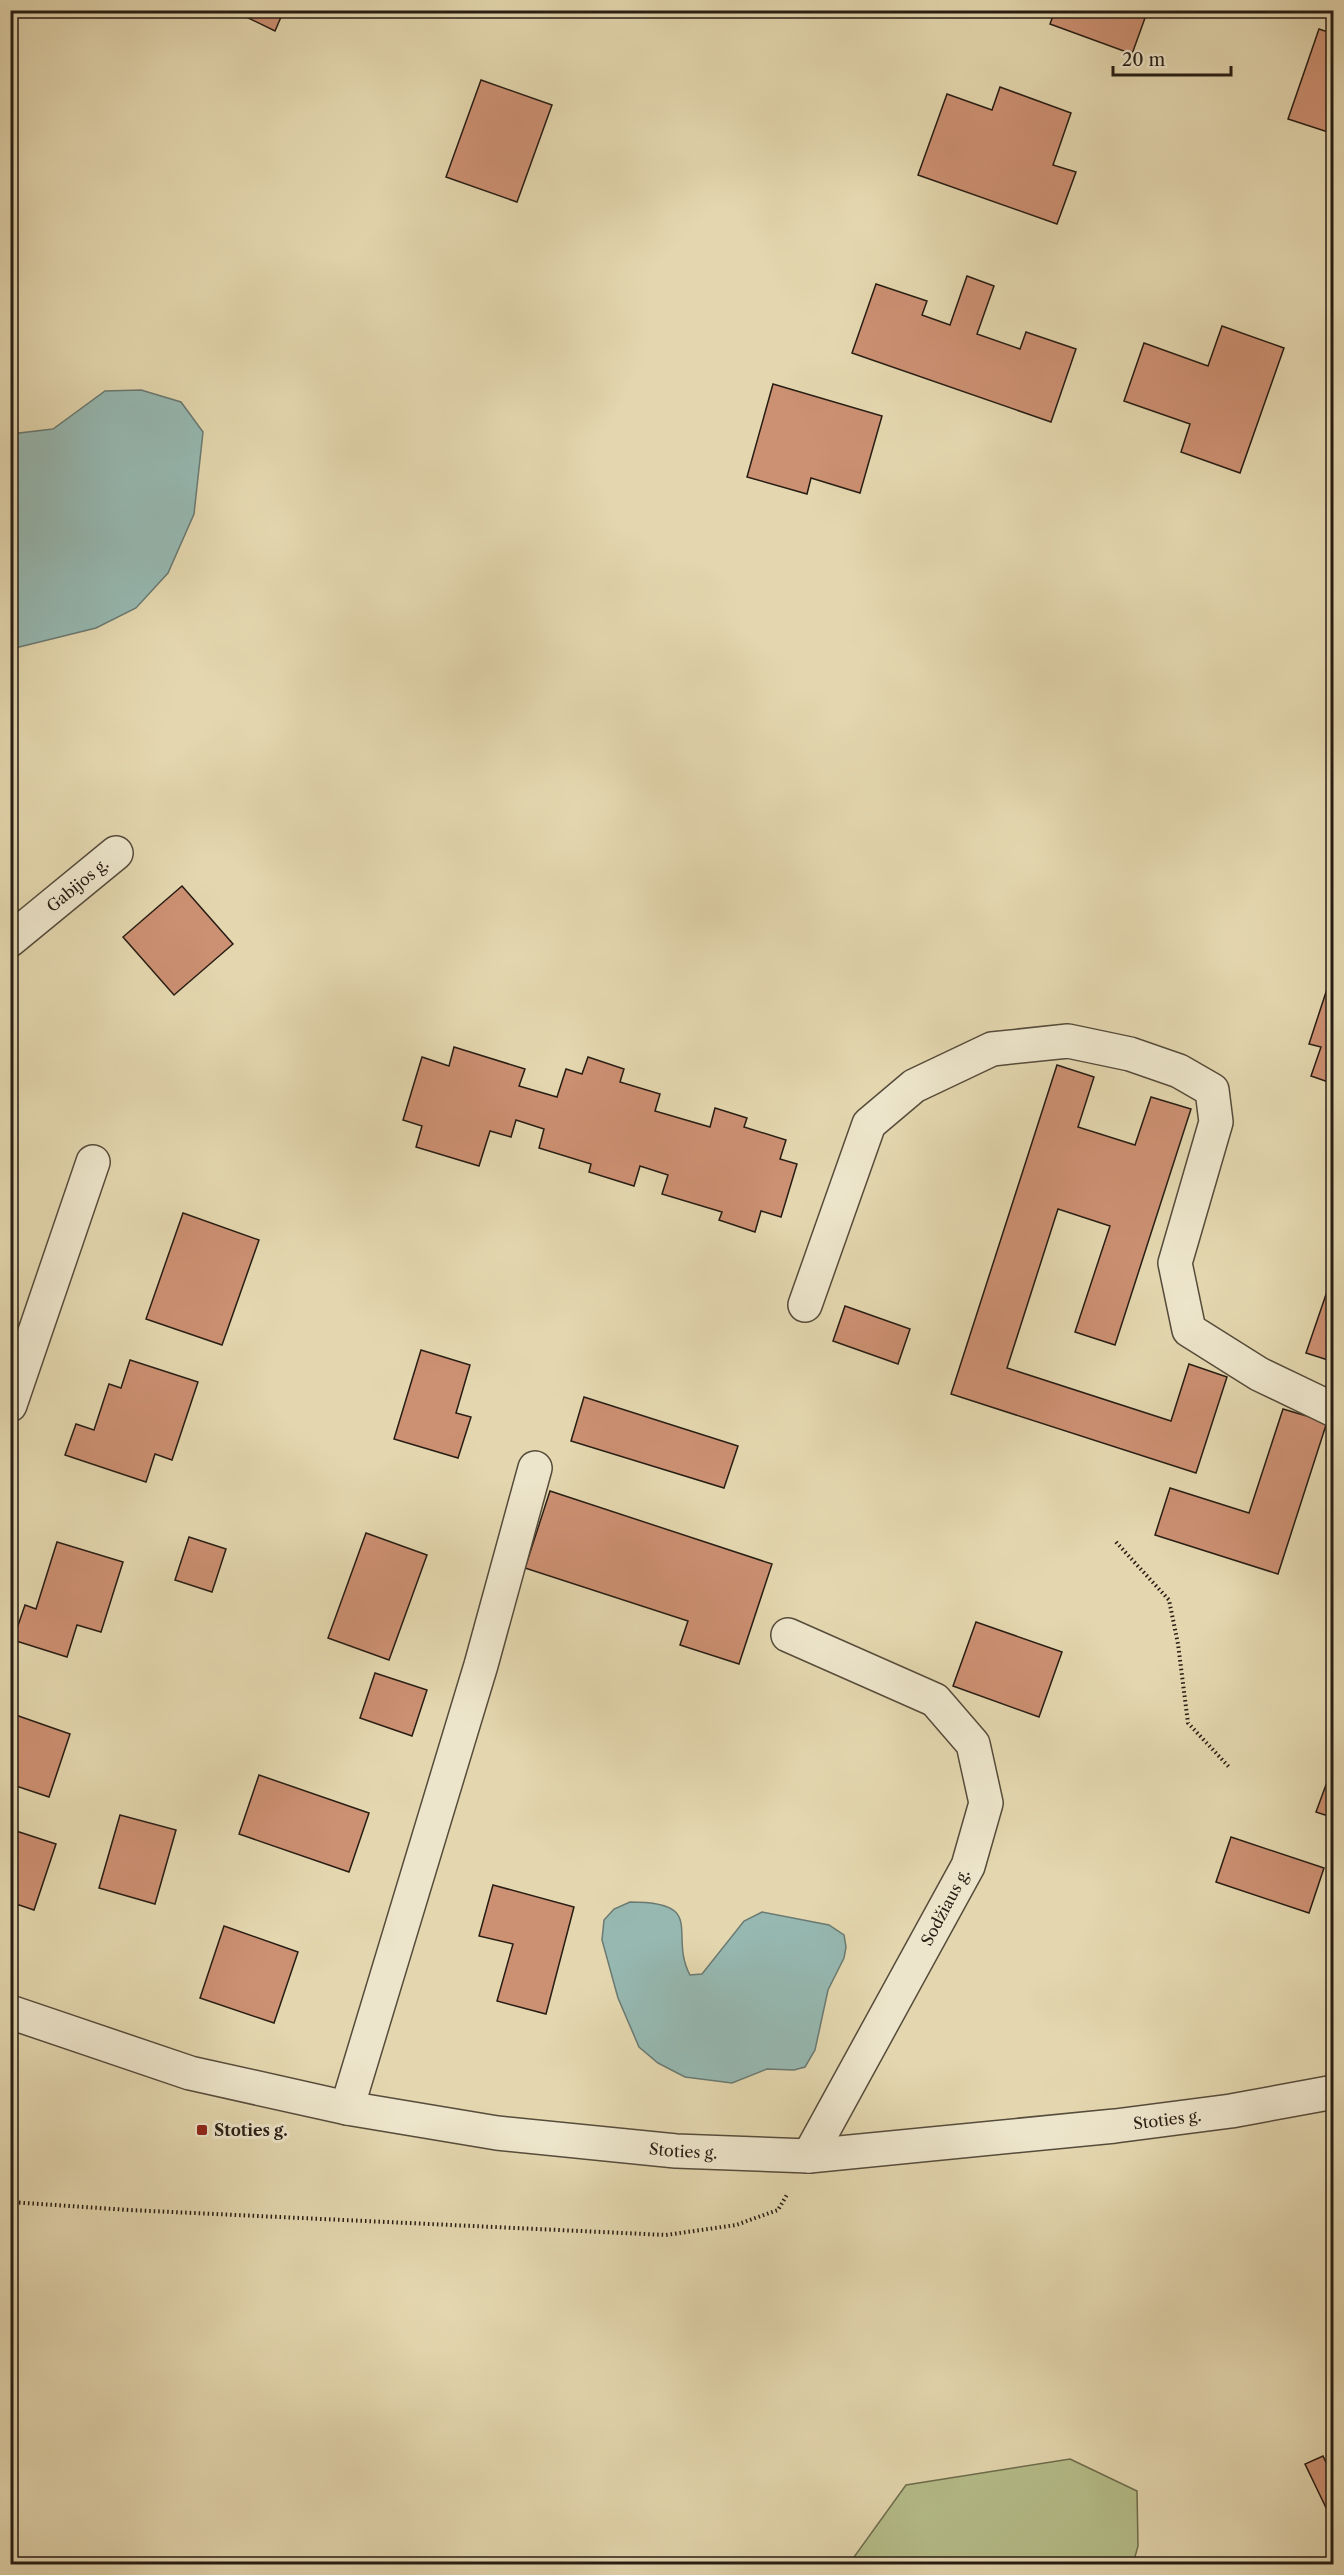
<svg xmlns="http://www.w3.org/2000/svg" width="1344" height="2575" font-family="'Libre Caslon Text',serif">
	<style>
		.green { fill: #b5be8a; stroke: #6e6e4f; stroke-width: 1.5 }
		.water { fill: #96b8b1; stroke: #6a7a72; stroke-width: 1.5 }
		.building { fill: #cc9072; stroke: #271d14; stroke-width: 1.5 }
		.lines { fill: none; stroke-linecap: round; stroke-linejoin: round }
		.minor-casing { stroke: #564c3b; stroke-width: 36 }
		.path { stroke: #271d14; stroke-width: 4; stroke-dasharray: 1.5 3; stroke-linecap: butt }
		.minor { stroke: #ede5cb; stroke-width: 33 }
		.poi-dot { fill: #8f2418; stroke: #ede5cb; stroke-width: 2 }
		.labels { text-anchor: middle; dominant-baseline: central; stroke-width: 6; stroke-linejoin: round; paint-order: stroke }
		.street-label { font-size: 16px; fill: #271d14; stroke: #ede5cb }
		.poi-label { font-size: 16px; font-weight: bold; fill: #271d14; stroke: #ede5cb; text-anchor: start }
	</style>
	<rect width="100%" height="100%" fill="#e4d7af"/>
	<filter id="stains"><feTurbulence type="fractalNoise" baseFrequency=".00333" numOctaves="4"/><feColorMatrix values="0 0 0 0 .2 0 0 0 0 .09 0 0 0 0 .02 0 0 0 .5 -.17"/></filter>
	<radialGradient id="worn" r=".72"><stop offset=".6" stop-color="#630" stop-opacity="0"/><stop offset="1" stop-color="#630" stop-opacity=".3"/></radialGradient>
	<polygon class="green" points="1070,2459 1137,2491 1138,2546 1133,2564 849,2564 906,2485"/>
	<g class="water">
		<polygon points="141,390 181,402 203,432 194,514 168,573 136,608 96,628 11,649 11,434 53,429 105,391"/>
		<path d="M630,1902C708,1902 668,1934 690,1975L702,1974L744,1921L762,1912L829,1925L844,1935L846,1947L844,1958L828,1990L815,2050L805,2067L794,2070L767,2069L732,2083L685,2077L658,2063L639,2047L618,1998L602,1940L604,1920L614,1909Z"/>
	</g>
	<g class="building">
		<polygon points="232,10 284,10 275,31"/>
		<polygon points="1055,10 1137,10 1136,15 1145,18 1132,54 1050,24"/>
		<polygon points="1319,29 1334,34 1334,134 1288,119"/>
		<polygon points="481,80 552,105 517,202 446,177"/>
		<polygon points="1000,87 1071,113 1053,165 1076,172 1057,224 918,175 947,94 992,110"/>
		<polygon points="967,276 994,286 977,334 1020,349 1026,332 1076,349 1051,422 852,353 876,284 927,301 922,315 950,325"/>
		<polygon points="1222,326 1284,348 1240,473 1181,452 1190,424 1124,401 1144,343 1208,366"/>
		<polygon points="773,384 882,416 860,493 811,478 807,494 747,477"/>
		<polygon points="182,886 233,944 174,995 123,937"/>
		<polygon points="1328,986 1334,988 1334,1084 1311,1076 1321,1047 1309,1044"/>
		<polygon points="454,1047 525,1069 519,1086 557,1097 566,1069 582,1074 588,1057 624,1069 620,1082 660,1094 655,1111 710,1127 715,1108 747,1118 744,1127 786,1140 780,1159 797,1164 781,1217 761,1211 755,1232 719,1220 722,1212 662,1194 668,1175 640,1166 634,1186 589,1172 591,1164 539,1148 544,1129 516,1120 511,1137 490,1131 479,1166 416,1147 422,1126 403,1120 422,1057 449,1066"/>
		<polygon points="1057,1065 1094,1077 1078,1127 1135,1145 1151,1097 1191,1109 1115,1345 1075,1332 1110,1226 1058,1209 1007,1368 1171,1421 1189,1364 1227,1377 1196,1473 951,1394"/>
		<polygon points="183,1213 259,1240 222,1345 146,1319"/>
		<polygon points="1334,1271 1334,1362 1306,1353"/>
		<polygon points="845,1306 910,1329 898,1364 833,1341"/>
		<polygon points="421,1350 470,1365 456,1413 471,1417 458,1458 394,1439"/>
		<polygon points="130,1360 198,1382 172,1460 155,1454 146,1482 65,1455 76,1424 94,1430 109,1384 121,1388"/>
		<polygon points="584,1397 738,1446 724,1488 571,1441"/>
		<polygon points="1283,1409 1327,1422 1278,1574 1155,1535 1170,1488 1249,1513"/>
		<polygon points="550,1491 772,1564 739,1664 680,1645 688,1621 525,1568"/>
		<polygon points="366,1533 427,1555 389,1660 328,1638"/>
		<polygon points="189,1537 226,1549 212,1592 175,1580"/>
		<polygon points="57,1542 123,1562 101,1632 77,1625 67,1657 13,1640 25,1605 36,1609"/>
		<polygon points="976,1622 1062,1652 1039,1717 953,1686"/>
		<polygon points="375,1673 427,1690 412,1736 360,1718"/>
		<polygon points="10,1713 70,1734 49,1797 10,1784"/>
		<polygon points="1334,1763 1334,1818 1316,1812"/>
		<polygon points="259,1775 369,1813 349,1872 239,1834"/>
		<polygon points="120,1815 176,1830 155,1904 99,1888"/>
		<polygon points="10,1829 56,1844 34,1910 10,1902"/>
		<polygon points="1231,1837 1324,1868 1309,1913 1216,1882"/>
		<polygon points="493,1885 574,1907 546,2014 497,2001 513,1944 479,1936"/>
		<polygon points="224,1926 298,1952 274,2023 200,1998"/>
		<polygon points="1323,2456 1334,2479 1334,2514 1330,2516 1305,2464"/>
	</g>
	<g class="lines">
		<defs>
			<g id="minor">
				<path id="s1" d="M10,940L116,853"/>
				<polyline points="805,1305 869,1124 914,1086 992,1049 1068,1041 1130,1054 1179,1071 1212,1090 1216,1122 1175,1263 1189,1330 1259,1374 1334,1410"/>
				<polyline points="10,1405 93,1162"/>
				<polyline points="788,1635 935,1700 973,1744 986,1803 968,1866 809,2156"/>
				<path id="s2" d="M10,2012L190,2073L347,2108L497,2133L676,2151L809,2156L1115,2126L1231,2111L1334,2092"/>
				<polyline points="347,2108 481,1665 535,1468"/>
			</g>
		</defs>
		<use href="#minor" class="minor-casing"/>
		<g class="path">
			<polyline points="1116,1542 1169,1600 1178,1644 1188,1723 1230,1768"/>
			<polyline points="10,2202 129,2210 666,2235 736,2225 778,2210 788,2193"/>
		</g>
		<use href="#minor" class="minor"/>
	</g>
	<rect class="poi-dot" x="196" y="2124" width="12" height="12" rx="3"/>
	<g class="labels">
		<g class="street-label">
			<text stroke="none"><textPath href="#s1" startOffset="87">Gabijos g.</textPath></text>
			<text transform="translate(945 1907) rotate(-62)">Sodžiaus g.</text>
			<text stroke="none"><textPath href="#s2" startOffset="1176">Stoties g.</textPath></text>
			<text stroke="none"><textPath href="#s2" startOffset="690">Stoties g.</textPath></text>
		</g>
		<g class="poi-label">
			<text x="214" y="2130">Stoties g.</text>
		</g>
	</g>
	<rect width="1344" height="2575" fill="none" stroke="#e4d7af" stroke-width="36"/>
	<rect x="12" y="12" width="1320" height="2551" fill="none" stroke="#271d14" stroke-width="3"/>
	<rect x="18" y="18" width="1308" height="2539" fill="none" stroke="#271d14" stroke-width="1.5"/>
	<path d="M1113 66v9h118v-9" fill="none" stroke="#271d14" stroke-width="3"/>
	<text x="1122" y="66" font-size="18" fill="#271d14" stroke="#ede5cb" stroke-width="4.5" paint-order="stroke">20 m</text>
	<rect width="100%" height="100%" filter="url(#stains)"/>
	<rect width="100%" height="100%" fill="url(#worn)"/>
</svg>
